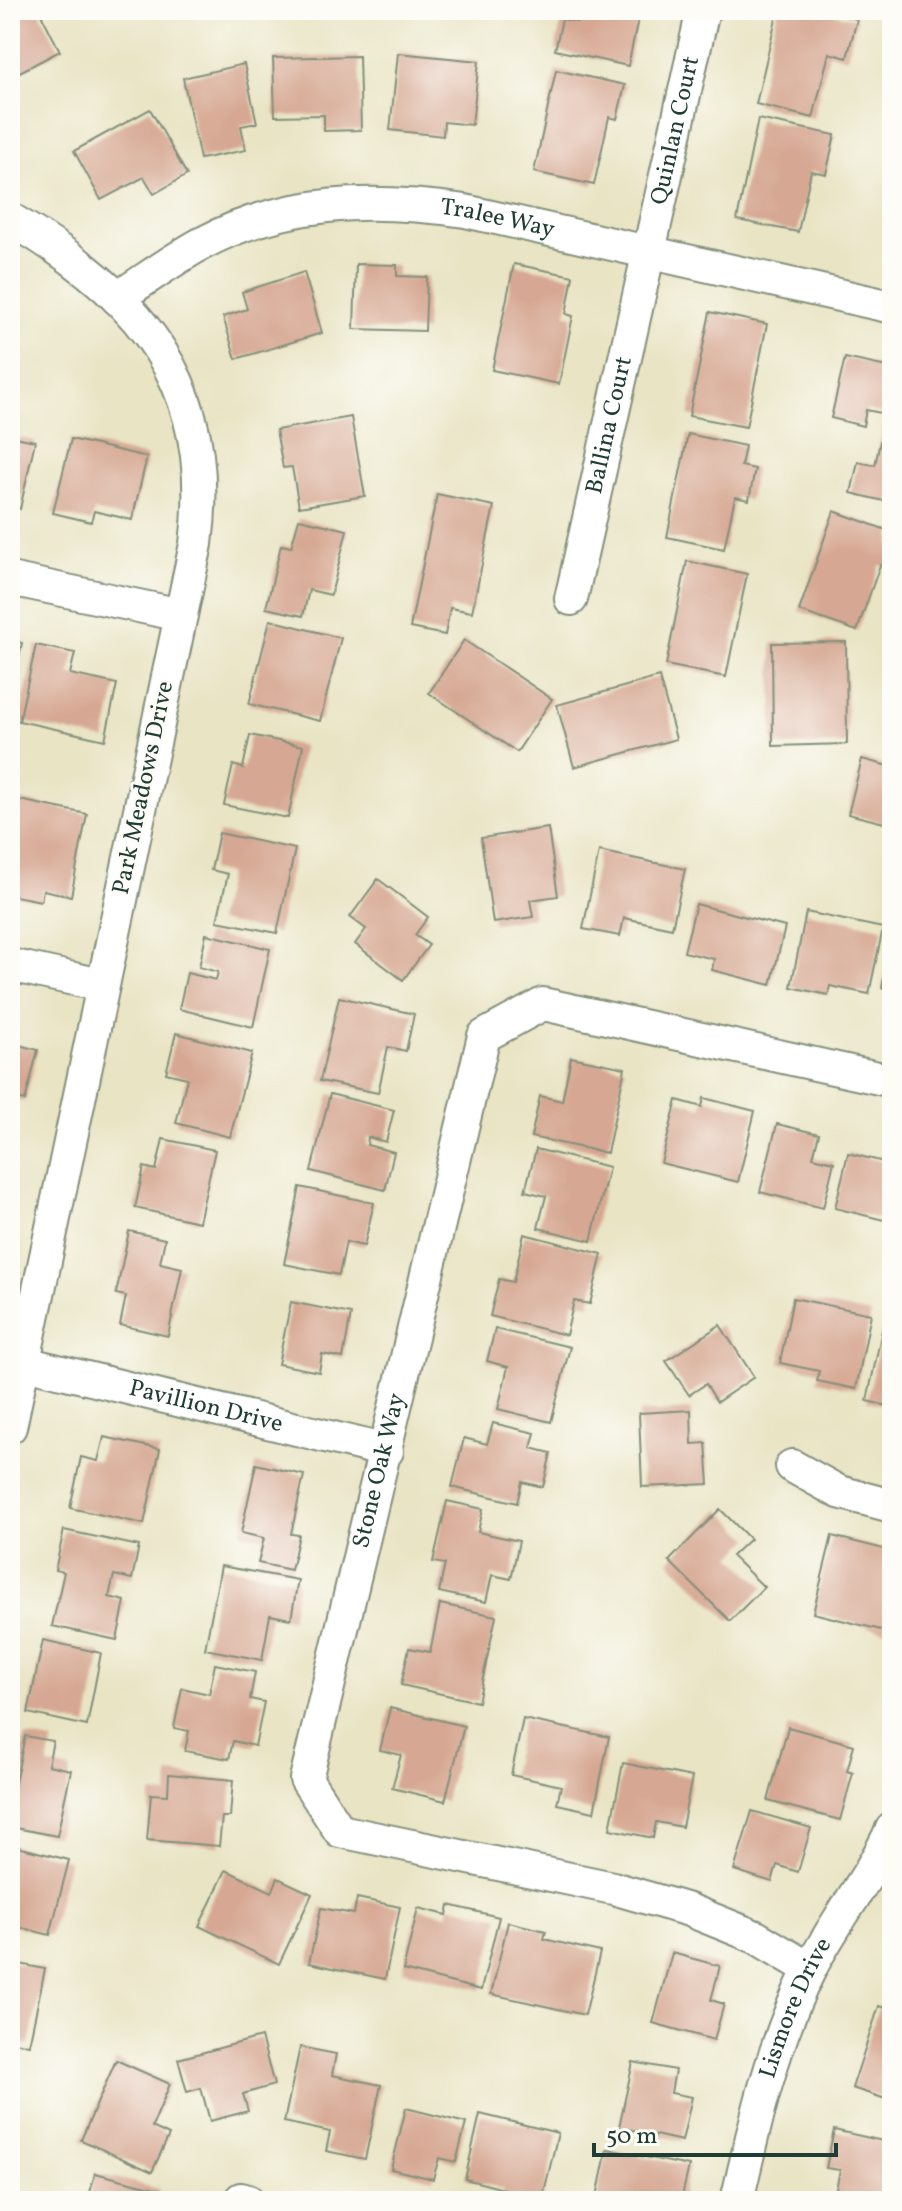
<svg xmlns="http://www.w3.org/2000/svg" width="902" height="2211" font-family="Vollkorn,serif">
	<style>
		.building { fill: #d6a792 }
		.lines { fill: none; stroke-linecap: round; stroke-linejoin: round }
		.street-casing { stroke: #84907c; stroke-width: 36 }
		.street { stroke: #fff; stroke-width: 32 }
		.labels { text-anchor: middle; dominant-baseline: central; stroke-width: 6; stroke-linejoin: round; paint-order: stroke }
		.street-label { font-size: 24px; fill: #1f3d34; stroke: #fdfcf7 }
	</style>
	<rect width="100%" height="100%" fill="#fdfcf7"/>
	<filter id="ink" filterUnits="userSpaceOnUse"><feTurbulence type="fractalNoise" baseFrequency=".0125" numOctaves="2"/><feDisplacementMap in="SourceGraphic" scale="16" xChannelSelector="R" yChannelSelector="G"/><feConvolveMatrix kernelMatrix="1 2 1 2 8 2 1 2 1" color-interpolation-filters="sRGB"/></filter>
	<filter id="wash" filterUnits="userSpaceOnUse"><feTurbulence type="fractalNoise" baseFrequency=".006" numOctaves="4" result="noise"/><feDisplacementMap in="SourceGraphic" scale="32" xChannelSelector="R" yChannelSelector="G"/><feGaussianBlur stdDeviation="1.8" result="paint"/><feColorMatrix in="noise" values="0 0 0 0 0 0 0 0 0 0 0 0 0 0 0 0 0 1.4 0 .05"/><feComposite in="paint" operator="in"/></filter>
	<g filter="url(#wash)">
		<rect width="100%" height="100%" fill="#e9e4c4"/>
		<g id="blocks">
			<g class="building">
				<polygon points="10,10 39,10 60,51 10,77"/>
				<polygon points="579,10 640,10 628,66 555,50 562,19 577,22"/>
				<polygon points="778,10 818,10 857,19 847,58 829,53 813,118 756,104"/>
				<polygon points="398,53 479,61 472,125 444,122 443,136 390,130"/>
				<polygon points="359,56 361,130 324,131 324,115 275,116 273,58"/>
				<polygon points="244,64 257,123 241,126 246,150 200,159 183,78"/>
				<polygon points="556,70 625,85 617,119 609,117 594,185 534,172"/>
				<polygon points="150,109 187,175 154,194 144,177 101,200 74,151"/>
				<polygon points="758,119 835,135 826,174 811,171 798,232 737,220"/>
				<polygon points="356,264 397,265 397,276 427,277 425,331 354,329"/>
				<polygon points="514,264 573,276 566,314 573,316 559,384 492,370"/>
				<polygon points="304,272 322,333 236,359 223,317 247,309 242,292"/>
				<polygon points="710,312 767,324 746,427 689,416"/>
				<polygon points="845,358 892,368 892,503 851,493 858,462 875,465 886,414 866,410 863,426 831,418"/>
				<polygon points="351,417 365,496 299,507 292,467 283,468 276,430"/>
				<polygon points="688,434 745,446 741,466 755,469 749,500 735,497 724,549 667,537"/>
				<polygon points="10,436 35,441 20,509 10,507"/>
				<polygon points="71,439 147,457 132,520 94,511 91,522 53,513"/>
				<polygon points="437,494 494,506 472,612 450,608 445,635 410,628"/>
				<polygon points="834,511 892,532 889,568 880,565 857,631 799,611"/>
				<polygon points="299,519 347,530 331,595 309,590 303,616 266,608 281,545 291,547"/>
				<polygon points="687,561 747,574 726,677 666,665"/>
				<polygon points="270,620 341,638 320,721 249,704"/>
				<polygon points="10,640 22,643 15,676 10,675"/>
				<polygon points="464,640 552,699 517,752 429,693"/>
				<polygon points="846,642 847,744 773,746 772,643"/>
				<polygon points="36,645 75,653 70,674 117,684 105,740 19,721"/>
				<polygon points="659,677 676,739 574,767 557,705"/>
				<polygon points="250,735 303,746 288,818 224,805 233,765 243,768"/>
				<polygon points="862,759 892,767 892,825 848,814"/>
				<polygon points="10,798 87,814 71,896 43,890 41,901 10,895"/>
				<polygon points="548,828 558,896 530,900 533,917 493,923 481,838"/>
				<polygon points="219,833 295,849 277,933 217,921 228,874 211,870"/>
				<polygon points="599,851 685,869 672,928 624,918 620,936 583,929"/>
				<polygon points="378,879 428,917 415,935 429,945 403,980 355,944 366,929 350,917"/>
				<polygon points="696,904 785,927 771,985 712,970 714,959 684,952"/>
				<polygon points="806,912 883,928 869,994 830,986 828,995 791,987"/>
				<polygon points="206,934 270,949 253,1027 179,1009 187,973 216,980 218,972 199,967"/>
				<polygon points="891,943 892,943 892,990 882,988"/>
				<polygon points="339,997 414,1014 406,1051 388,1047 378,1093 320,1081"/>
				<polygon points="10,1032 17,1034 15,1044 38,1050 25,1101 10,1097"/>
				<polygon points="176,1033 252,1053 230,1137 176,1123 187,1078 166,1073"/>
				<polygon points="571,1057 625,1068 607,1153 531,1137 540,1096 562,1101"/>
				<polygon points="330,1094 394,1110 386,1142 368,1137 367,1145 394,1152 385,1190 311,1171"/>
				<polygon points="704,1098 755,1111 738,1182 661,1163 677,1100 702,1107"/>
				<polygon points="777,1124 819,1134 813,1157 834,1162 823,1208 760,1192"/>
				<polygon points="163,1139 215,1150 199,1222 135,1208 144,1167 156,1170"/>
				<polygon points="536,1149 609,1167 591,1241 538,1228 546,1196 525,1191"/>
				<polygon points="848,1153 892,1164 892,1222 835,1208"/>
				<polygon points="300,1187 374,1203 364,1246 346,1242 339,1275 284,1264"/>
				<polygon points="129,1231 165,1239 160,1263 182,1268 168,1336 120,1325 126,1296 116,1294"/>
				<polygon points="524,1234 602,1254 590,1304 574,1301 566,1335 490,1316 499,1279 513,1282"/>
				<polygon points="793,1298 871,1314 856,1389 817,1381 819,1371 780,1363"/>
				<polygon points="291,1302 351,1314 343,1358 322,1354 319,1372 278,1364"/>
				<polygon points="720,1325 754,1377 717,1402 706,1384 689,1395 666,1361"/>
				<polygon points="883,1326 892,1328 892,1407 867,1401"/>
				<polygon points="495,1329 570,1347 551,1422 498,1409 508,1367 487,1361"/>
				<polygon points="691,1410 692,1444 706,1443 709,1484 642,1487 639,1413"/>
				<polygon points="493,1423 535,1433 531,1448 551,1453 543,1487 522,1482 517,1503 452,1487 464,1438 487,1444"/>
				<polygon points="104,1437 160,1449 144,1524 70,1508 81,1457 98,1461"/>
				<polygon points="256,1464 304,1475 291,1534 299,1535 291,1570 258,1563 264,1538 241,1533"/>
				<polygon points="447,1501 483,1509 478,1532 519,1541 511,1579 492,1575 486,1602 439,1592 445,1564 433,1562"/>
				<polygon points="720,1509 750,1539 732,1556 764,1587 730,1621 669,1561"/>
				<polygon points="64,1530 139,1546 132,1579 114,1575 109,1597 125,1601 117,1640 52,1626 64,1572 55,1570"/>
				<polygon points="832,1536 892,1551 886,1591 892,1593 892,1603 885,1631 813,1613"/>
				<polygon points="221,1566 298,1580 291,1619 270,1615 262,1660 205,1649"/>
				<polygon points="440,1604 496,1616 478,1702 401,1685 409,1648 430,1652"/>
				<polygon points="43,1640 101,1653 87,1726 28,1713"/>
				<polygon points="215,1664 255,1672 250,1699 264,1702 255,1746 233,1741 229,1759 185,1751 189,1731 174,1728 182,1688 209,1694"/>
				<polygon points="390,1708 464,1726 445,1801 392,1788 401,1755 380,1750"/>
				<polygon points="523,1719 609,1737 594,1812 557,1804 561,1786 511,1775"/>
				<polygon points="788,1727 854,1745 847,1771 853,1773 840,1820 768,1801"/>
				<polygon points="25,1736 53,1741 48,1765 71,1770 57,1836 10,1827 10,1807"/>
				<polygon points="623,1763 692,1777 682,1827 656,1822 653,1838 610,1829"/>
				<polygon points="169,1774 233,1780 230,1817 222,1817 219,1846 147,1840 151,1794 168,1795"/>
				<polygon points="752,1811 811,1828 798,1872 777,1865 772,1882 734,1870"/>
				<polygon points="10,1845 69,1860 50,1935 10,1925"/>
				<polygon points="226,1870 272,1892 278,1878 312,1894 279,1964 199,1926"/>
				<polygon points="357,1898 400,1907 385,1979 309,1963 321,1908 354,1914"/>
				<polygon points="449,1905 499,1917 481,1990 403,1970 418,1908 447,1915"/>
				<polygon points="508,1922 546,1931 544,1939 600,1952 585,2015 491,1994"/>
				<polygon points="672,1953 720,1966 711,2000 724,2004 714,2040 653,2023"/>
				<polygon points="10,1962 45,1969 29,2045 10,2041"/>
				<polygon points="879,2006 892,2010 892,2101 852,2088"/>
				<polygon points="261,2037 274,2085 243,2094 248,2111 210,2121 201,2088 187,2092 178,2059"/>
				<polygon points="300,2047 336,2054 332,2075 381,2085 365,2159 326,2151 330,2132 284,2122"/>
				<polygon points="116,2060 170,2084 152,2127 169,2135 152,2172 81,2140"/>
				<polygon points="633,2062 675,2070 671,2093 692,2097 682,2141 619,2127"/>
				<polygon points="406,2108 466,2123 456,2162 439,2158 433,2179 391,2169"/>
				<polygon points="480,2114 558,2133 542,2201 501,2199 504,2189 465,2179"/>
				<polygon points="834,2130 892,2143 892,2173 886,2201 834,2199 840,2170 826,2168"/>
				<polygon points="607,2149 689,2166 681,2201 596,2201"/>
				<polygon points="95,2173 159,2189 156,2201 88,2201"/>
			</g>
		</g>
	</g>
	<g filter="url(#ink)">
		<use href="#blocks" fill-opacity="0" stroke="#84907c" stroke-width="2"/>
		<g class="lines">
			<defs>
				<g id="street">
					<path d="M10,219C141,294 217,386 196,544L10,1427"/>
					<path id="s1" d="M117,298C145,280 172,260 201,244C286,199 371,198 465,211L892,307"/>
					<polyline points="10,579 181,615"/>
					<path id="s2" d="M571,599L703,10"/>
					<polyline points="10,965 101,985"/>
					<path id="s3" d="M25,1363L387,1451"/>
					<polyline points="792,1466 839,1492 892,1506"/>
					<path id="s4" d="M810,1969L756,1937L689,1910L613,1888L340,1831L306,1779L484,1036L543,1004L892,1081"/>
					<polyline points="241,2199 248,2201"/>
					<path id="s5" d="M737,2201C755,2122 772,2046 808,1973C833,1923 869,1880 892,1829"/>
				</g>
			</defs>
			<use href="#street" class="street-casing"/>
			<use href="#street" class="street"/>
		</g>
	</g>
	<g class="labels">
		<g class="street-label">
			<text stroke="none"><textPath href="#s2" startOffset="480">Quinlan Court</textPath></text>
			<text stroke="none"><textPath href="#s1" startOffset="404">Tralee Way</textPath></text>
			<text stroke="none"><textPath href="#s2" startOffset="178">Ballina Court</textPath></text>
			<text transform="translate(144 788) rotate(-78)">Park Meadows Drive</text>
			<text stroke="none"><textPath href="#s3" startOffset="186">Pavillion Drive</textPath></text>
			<text stroke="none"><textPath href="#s4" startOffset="872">Stone Oak Way</textPath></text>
			<text stroke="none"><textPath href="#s5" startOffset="202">Lismore Drive</textPath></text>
		</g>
	</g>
	<rect width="902" height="2211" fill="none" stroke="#fdfcf7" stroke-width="40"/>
	<path d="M594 2143v12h242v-12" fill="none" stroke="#1f3d34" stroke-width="4"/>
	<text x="606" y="2143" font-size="24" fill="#1f3d34" stroke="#fdfcf7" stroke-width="6" paint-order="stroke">50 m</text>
</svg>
